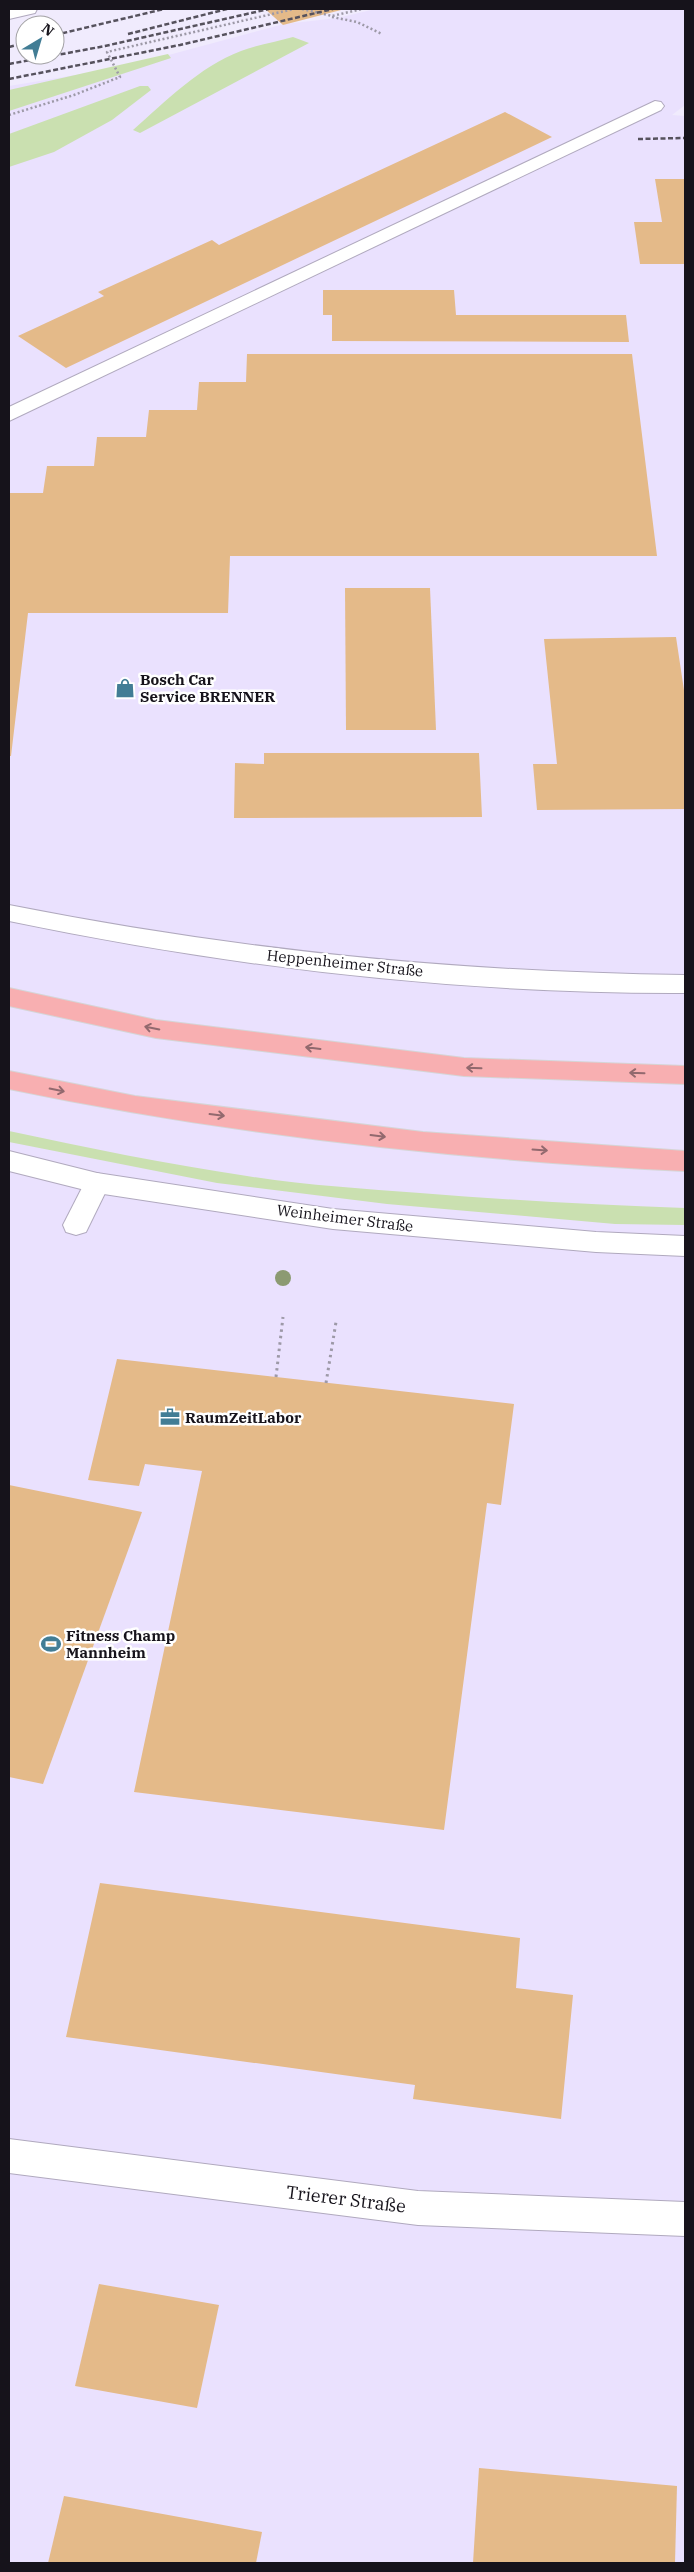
<svg xmlns="http://www.w3.org/2000/svg" width="694" height="2572" font-family="'IBM Plex Serif',serif">
	<style>
		.built { fill: #eae1fe }
		.green { fill: #cae0b0 }
		.building { fill: #e4ba89 }
		.lines { fill: none; stroke-linecap: round; stroke-linejoin: round }
		.lane-casing { stroke: #b0a9be; stroke-width: 2 }
		.street-casing { stroke: #b0a9be; stroke-width: 2 }
		.secondary-casing { stroke: #b0a9be; stroke-width: 2 }
		.highway-casing { stroke: #d5d5d6; stroke-width: 2 }
		.path-far1 { stroke: #9d99a7; stroke-width: 2.5; stroke-dasharray: 2 2.5; stroke-linecap: butt }
		.path { stroke: #9d99a7; stroke-width: 3; stroke-dasharray: 2.5 4; stroke-linecap: butt }
		.lane { fill: #fff; fill-rule: evenodd }
		.street { fill: #fff; fill-rule: evenodd }
		.secondary { fill: #fff; fill-rule: evenodd }
		.highway { fill: #f8afb1; fill-rule: evenodd }
		.rail { stroke: #56525d; stroke-width: 2.5; stroke-dasharray: 5 2.5; stroke-linecap: butt }
		.tree { fill: #8c9a72 }
		.oneway { stroke: #92696e }
		.labels { text-anchor: middle; dominant-baseline: central; stroke-width: 5; stroke-linejoin: round; paint-order: stroke }
		.poi-label { font-size: 15px; font-weight: bold; fill: #16131b; stroke: #fff; text-anchor: start }
		.street-label { font-size: 15px; fill: #16131b; stroke: #fff }
		.near-street-label { font-size: 18px; fill: #16131b; stroke: #fff }
	</style>
	<rect width="100%" height="100%" fill="#f0ebfd"/>
	<polygon class="built" points="375,9 685,9 685,105 672,115 685,116 685,2563 9,2563 9,86 124,67 284,24 338,18"/>
	<g class="green">
		<path d="M293,37L309,43L140,133L133,130C166,101 199,67 241,51C257,45 276,42 293,37Z"/>
		<polygon points="168,54 171,58 9,111 9,90"/>
		<polygon points="140,86 148,86 151,90 112,120 54,152 9,167 9,134"/>
		<path d="M9,1131C88,1148 167,1164 247,1176C304,1185 363,1189 420,1193C509,1200 597,1205 685,1208V1225L615,1224L387,1204L217,1183L9,1142Z"/>
	</g>
	<g class="building">
		<polygon points="265,9 345,9 283,25"/>
		<polygon points="505,112 552,137 66,368 18,336 104,296 98,292 212,240 219,245"/>
		<polygon points="655,179 685,179 685,264 640,264 634,222 662,222"/>
		<polygon points="323,290 454,290 456,315 626,315 629,342 332,341 332,315 323,315"/>
		<polygon points="247,354 632,354 657,556 230,556 228,613 28,613 11,756 9,756 9,493 43,493 47,466 94,466 97,437 146,437 149,410 197,410 199,382 246,382"/>
		<polygon points="345,588 430,588 436,730 346,730"/>
		<polygon points="676,637 685,697 685,809 537,810 533,764 557,764 544,639"/>
		<polygon points="264,753 479,753 482,817 234,818 235,763 264,764"/>
		<polygon points="117,1359 514,1404 501,1505 487,1503 444,1830 134,1792 202,1471 145,1464 139,1486 88,1480"/>
		<polygon points="9,1485 142,1512 43,1784 9,1777"/>
		<polygon points="100,1883 520,1938 516,1988 573,1995 561,2119 413,2099 415,2085 66,2037"/>
		<polygon points="99,2284 219,2305 197,2408 75,2386"/>
		<polygon points="479,2468 677,2486 675,2563 473,2563"/>
		<polygon points="64,2496 262,2532 256,2563 48,2563"/>
	</g>
	<g class="lines">
		<defs>
			<g id="lane">
				<polygon points="655,101 661,102 664,106 661,110 9,421 9,407"/>
				<polygon points="97,1173 106,1176 110,1183 86,1232 76,1235 66,1232 63,1225 88,1176"/>
			</g>
			<g id="street">
				<polygon points="9,9 37,9 35,13 9,19"/>
				<polygon points="9,2139 418,2191 685,2202 685,2236 418,2225 9,2173"/>
			</g>
			<g id="secondary">
				<path d="M9,905C236,950 454,972 685,975V993C458,994 231,967 9,921Z"/>
				<polygon points="9,1151 97,1173 333,1209 596,1232 685,1236 685,1256 596,1252 333,1229 97,1193 9,1171"/>
			</g>
			<g id="highway">
				<polygon points="9,988 156,1020 464,1058 685,1066 685,1084 464,1076 156,1038 9,1006"/>
				<path d="M9,1071L135,1096L423,1132L685,1151V1171C459,1160 231,1135 9,1089Z"/>
			</g>
		</defs>
		<use href="#lane" class="lane-casing"/>
		<use href="#street" class="street-casing"/>
		<use href="#secondary" class="secondary-casing"/>
		<use href="#highway" class="highway-casing"/>
		<g class="path-far1">
			<polyline points="302,9 332,16 362,9"/>
			<polyline points="332,17 357,22 382,34"/>
			<polyline points="9,115 74,95 120,77 107,52 294,9"/>
		</g>
		<g class="path">
			<polyline points="276,1377 283,1317"/>
			<polyline points="326,1383 336,1322"/>
		</g>
		<use href="#lane" class="lane"/>
		<use href="#street" class="street"/>
		<use href="#secondary" class="secondary"/>
		<use href="#highway" class="highway"/>
		<g class="rail">
			<polyline points="128,34 227,9"/>
			<polyline points="55,35 164,9"/>
			<polyline points="9,47 25,43"/>
			<polyline points="9,64 105,46 269,9"/>
			<polyline points="9,79 180,45 333,9"/>
			<polyline points="638,139 685,138"/>
		</g>
	</g>
	<circle class="tree" cx="283" cy="1278" r="8"/>
	<defs><path id="oneway-shaft" d="M-6 0H5M1.5-3L5.5 0L1.5 3" fill="none" stroke-width="1.6" stroke-linecap="round" stroke-linejoin="round" transform="scale(1.25)"/></defs>
	<g class="oneway">
		<use href="#oneway-shaft" transform="translate(152 1028) rotate(-169)"/>
		<use href="#oneway-shaft" transform="translate(313 1048) rotate(-173)"/>
		<use href="#oneway-shaft" transform="translate(474 1068) rotate(-178)"/>
		<use href="#oneway-shaft" transform="translate(637 1073) rotate(-178)"/>
		<use href="#oneway-shaft" transform="translate(57 1090) rotate(11)"/>
		<use href="#oneway-shaft" transform="translate(217 1115) rotate(7)"/>
		<use href="#oneway-shaft" transform="translate(378 1136) rotate(7)"/>
		<use href="#oneway-shaft" transform="translate(540 1150) rotate(4)"/>
	</g>
	<defs>
		<symbol id="shop-bare" viewBox="-9 -9 18 18"><path d="M-5-2.5h2.3a2.7 3.5 0 0 1 5.4 0H5L5.5 6h-11ZM-1.5-2.5h3a1.5 2.3 0 0 0-3 0Z" fill="#427d95" stroke="#fff" stroke-width="2.5" paint-order="stroke"/></symbol>
		<symbol id="office-bare" viewBox="-9 -9 18 18"><path d="M-6-3h4V-5.5h4V-3h4V5H-6ZM-1-4.5V-3h2v-1.5ZM-6 0V1H6V0Z" fill="#427d95" stroke="#fff" stroke-width="2.5" paint-order="stroke"/></symbol>
		<symbol id="stadium-bare" viewBox="-9 -9 18 18"><path d="M0-5a6.5 5 0 1 0 0 10a6.5 5 0 1 0 0-10ZM-3.5-1.8h7v3.6h-7Z" fill="#427d95" stroke="#fff" stroke-width="2.5" paint-order="stroke"/></symbol>
	</defs>
	<g fill-rule="evenodd">
		<use href="#shop-bare" x="111" y="674" width="28" height="28"/>
		<use href="#office-bare" x="156" y="1403" width="28" height="28"/>
		<use href="#stadium-bare" x="37" y="1630" width="28" height="28"/>
	</g>
	<g class="labels">
		<g class="poi-label">
			<text x="140" y="679">Bosch Car<tspan x="140" dy="17">Service BRENNER</tspan></text>
			<text x="185" y="1417">RaumZeitLabor</text>
			<text x="66" y="1635">Fitness Champ<tspan x="66" dy="17">Mannheim</tspan></text>
		</g>
		<g class="street-label">
			<text transform="translate(345 963) rotate(6)">Heppenheimer Straße</text>
			<text transform="translate(345 1218) rotate(7)">Weinheimer Straße</text>
		</g>
		<g class="near-street-label">
			<text transform="translate(346 2199) rotate(7)">Trierer Straße</text>
		</g>
	</g>
	<rect width="694" height="2572" fill="none" stroke="#16131b" stroke-width="20"/>
	<g transform="translate(40 40) rotate(38)"><circle r="24" fill="#ffffff" stroke="#a2a1a4"/>
	<path d="M0-4L9 19L0 12L-9 19Z" fill="#427d95"/>
	<text y="-8" font-size="14" font-weight="bold" text-anchor="middle" fill="#16131b">N</text>
	</g>
</svg>
